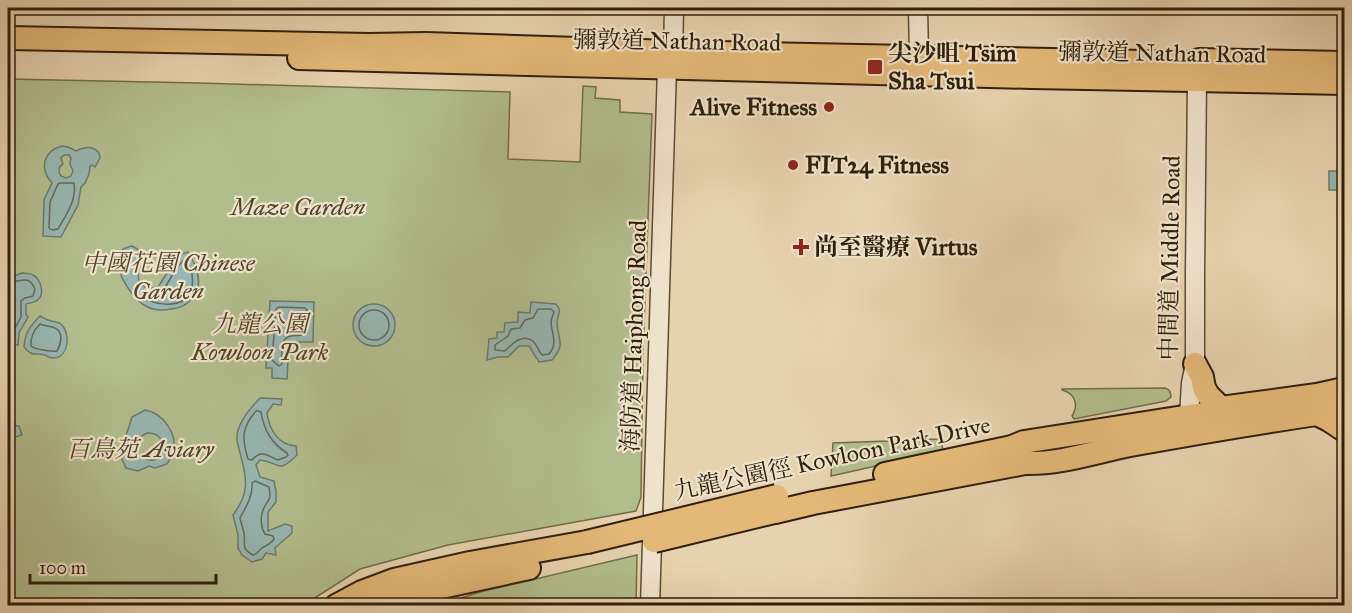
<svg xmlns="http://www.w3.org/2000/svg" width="1352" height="613" font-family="'IM FELL Great Primer','Noto Serif TC',serif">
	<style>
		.green { fill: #b2bd8d; stroke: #706e4a; stroke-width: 1.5 }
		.water { fill: #97b6b1; stroke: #6d7a6d; stroke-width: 1.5; fill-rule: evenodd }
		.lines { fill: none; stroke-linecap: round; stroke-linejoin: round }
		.shore { stroke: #636a5c; stroke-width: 1.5 }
		.minor-casing { stroke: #5d4c32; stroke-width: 21 }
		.major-casing { stroke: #2f1f08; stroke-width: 26 }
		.minor { stroke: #efe2cb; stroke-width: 18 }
		.major { stroke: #e4b978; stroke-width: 22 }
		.major-bridge-casing { stroke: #2f1f08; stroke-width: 26; stroke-linecap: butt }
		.major-bridge { stroke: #e4b978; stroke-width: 22 }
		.poi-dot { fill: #8f2418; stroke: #efe2cb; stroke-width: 2 }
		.labels { text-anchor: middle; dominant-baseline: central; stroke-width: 4.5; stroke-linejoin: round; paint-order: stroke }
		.street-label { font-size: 24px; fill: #2f1f08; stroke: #efe2cb }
		.poi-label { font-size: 24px; font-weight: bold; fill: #2f1f08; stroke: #efe2cb; text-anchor: start }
		.park-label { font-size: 24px; font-style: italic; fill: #504629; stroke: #efe2cb }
	</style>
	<rect width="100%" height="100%" fill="#e7d2af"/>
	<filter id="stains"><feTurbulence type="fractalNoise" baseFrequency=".00333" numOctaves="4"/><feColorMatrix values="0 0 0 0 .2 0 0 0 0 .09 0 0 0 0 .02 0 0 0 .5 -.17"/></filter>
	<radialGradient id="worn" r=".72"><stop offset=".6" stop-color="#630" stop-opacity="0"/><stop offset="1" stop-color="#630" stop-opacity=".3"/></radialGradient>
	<g class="green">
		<polygon points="8,79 199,83 510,92 508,159 580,162 583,86 596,87 595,98 620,100 620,112 652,114 643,353 641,497 636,511 448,545 360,569 304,605 8,605"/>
		<path d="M1165,388C1169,389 1171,392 1171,397L1166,401L1074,419L1072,416C1079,405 1075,393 1062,390V389Z"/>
		<polygon points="941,439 943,451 831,476 833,443"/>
		<polygon points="637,555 636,605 439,605 480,592"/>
	</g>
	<g class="water">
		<path d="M62,146L68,147L76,151C84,147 93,145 99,153L100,158L95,167L92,165L90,166L89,174L85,183L81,187L78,205L61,237L43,236L44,200L52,183C39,169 43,151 62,146ZM64,155H69L71,158L70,164L73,171L71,176L66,178L61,176C58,172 58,167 63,164L61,158Z"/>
		<rect x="1329" y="171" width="15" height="19"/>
		<path d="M132,246L141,251L144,260L138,272L139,282L147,289L158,287L179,255L188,252C196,265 204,282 194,296C188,304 182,308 171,309C162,311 152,310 144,305C131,297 107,262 123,249C123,249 131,246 132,246Z"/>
		<path d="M22,273C24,273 32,274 33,275C41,279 46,296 36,301C33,303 30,303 26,304V314L28,317L19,333L18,345L8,343V276L12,277Z"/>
		<polygon points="270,301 314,302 313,342 289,342 287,379 272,378 272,368 266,368"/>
		<path d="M531,302L556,304C563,312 557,314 557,323C558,341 566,344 552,360L539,362L529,346H519L508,357H498L487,360L489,339L497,338V332H504L505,323L518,322V312L530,313Z"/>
		<circle cx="374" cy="325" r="21"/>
		<path d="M40,316C42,317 45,319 48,320C53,322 57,321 61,324C71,333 69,357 54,358C48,358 50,357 45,355C33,352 34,358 24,347C25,333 30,326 40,316Z"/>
		<path d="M260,398L282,399L281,405L273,404L267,413C269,429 278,445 296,446L297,455C276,476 279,461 260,460L256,465L260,477L274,481L276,491V502L268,512V531L285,524L292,526V533L275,548L276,555L266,553L262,559L252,562L242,555L238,548V535L233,515C248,495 248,481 241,457C239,447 235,440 238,430C242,417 251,408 260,398Z"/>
		<polygon points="8,406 9,406 11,416 13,416 16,426 19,426 22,435 8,439"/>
		<path d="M145,410C163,413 177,433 174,451C173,456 169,460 167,464L155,468L149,466L138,471L126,468L120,455L132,417ZM147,433C157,433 161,437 164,446C158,479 117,446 147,433Z"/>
	</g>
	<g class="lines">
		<g class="shore">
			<path d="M60,183H74C77,200 66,215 58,229L52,230L49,228L50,202L58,184Z"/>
			<path d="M184,260H186C194,271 196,291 184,300C173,307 157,304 147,300L146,297L147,295L160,293L163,291L177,267Z"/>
			<path d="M8,282C20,283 28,273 35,289L33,296L25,298L21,301V317L14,330L12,336L8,338"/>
			<path d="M279,307L305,308L308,311L307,334C301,336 297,335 291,336C279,338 282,354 282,364L279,366L272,360L276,309Z"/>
			<path d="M538,309H551L554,312C553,315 551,319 551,323C552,334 558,344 549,354L542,355C539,351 536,344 533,341C522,333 512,344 505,351L495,350V345L508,336L511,329L520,328L525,320L533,318Z"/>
			<circle cx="374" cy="325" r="15"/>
			<path d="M40,324C44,326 51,326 55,328C64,332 61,344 57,351C52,352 34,349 31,346C30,337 34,330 40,324Z"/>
			<path d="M256,411H259L261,412C264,430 271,443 287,453L288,455L286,457L278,460C266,456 263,448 252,460L248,459C242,439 241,428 256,411Z"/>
			<path d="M255,481L269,487C272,502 267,499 263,510C260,517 261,528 265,534L273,536L274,539C271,544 267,545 262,548C258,551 258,554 253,555C240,548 246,544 244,533C243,528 241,523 240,518C246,507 253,496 252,483Z"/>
		</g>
		<defs>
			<g id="minor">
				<polyline points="918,8 919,56"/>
				<polyline points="1185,428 1189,417 1191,383 1195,364 1195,273 1197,80"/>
				<polyline points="650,606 667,68 667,63 673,55 674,8"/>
			</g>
			<g id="major">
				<polyline points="8,38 369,45 426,44 673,52 1190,63 1199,60 1344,63"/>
				<polyline points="299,58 1032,77 1344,83"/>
				<polyline points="1195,364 1202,377 1204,388 1208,395 1221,408"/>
				<polyline points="1317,414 1329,420 1344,430"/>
				<polyline points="885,474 1012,447 1024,442 1209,413 1221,408 1317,395 1344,389"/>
				<path d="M775,512L813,503L1025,463C1062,464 1094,452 1130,445C1201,432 1273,420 1344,410"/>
				<polyline points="336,606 362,592 394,580 470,563 587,542"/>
				<polyline points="373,606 400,596 529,568"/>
			</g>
		</defs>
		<use href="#minor" class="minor-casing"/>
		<use href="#major" class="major-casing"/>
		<use href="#minor" class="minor"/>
		<use href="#major" class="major"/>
		<defs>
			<g id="major-bridge">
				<polyline points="654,541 774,512"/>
				<polyline points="587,542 777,496"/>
			</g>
		</defs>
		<use href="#major-bridge" class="major-bridge-casing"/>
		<use href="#major-bridge" class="major-bridge"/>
	</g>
	<g class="poi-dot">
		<rect x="867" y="59" width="16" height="16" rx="3"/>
		<circle cx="829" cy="107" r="6"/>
		<circle cx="793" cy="165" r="6"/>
		<path d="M798 238h6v6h6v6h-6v6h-6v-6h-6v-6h6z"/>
	</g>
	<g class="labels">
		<g class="street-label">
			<text transform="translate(677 41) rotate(1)">彌敦道 Nathan Road</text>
			<text transform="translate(1162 53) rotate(1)">彌敦道 Nathan Road</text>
			<text transform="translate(1170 258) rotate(-89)">中間道 Middle Road</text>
			<text transform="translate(634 336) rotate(-88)">海防道 Haiphong Road</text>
			<text transform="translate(832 458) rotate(-12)">九龍公園徑 Kowloon Park Drive</text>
		</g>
		<g class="poi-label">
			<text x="888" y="53">尖沙咀 Tsim<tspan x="888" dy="28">Sha Tsui</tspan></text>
			<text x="817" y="107" text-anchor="end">Alive Fitness</text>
			<text x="805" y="165">FIT24 Fitness</text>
			<text x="814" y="247">尚至醫療 Virtus</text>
		</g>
		<g class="park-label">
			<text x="298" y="207">Maze Garden</text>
			<text x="168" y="263">中國花園 Chinese<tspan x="168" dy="28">Garden</tspan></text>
			<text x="260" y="324">九龍公園<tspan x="260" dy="28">Kowloon Park</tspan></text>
			<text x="140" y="449">百鳥苑 Aviary</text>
		</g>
	</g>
	<rect width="1352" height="613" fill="none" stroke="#e7d2af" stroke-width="30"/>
	<rect x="9" y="9" width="1334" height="595" fill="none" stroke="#2f1f08" stroke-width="3"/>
	<rect x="15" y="15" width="1322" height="583" fill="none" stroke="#2f1f08" stroke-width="1.5"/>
	<path d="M30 574v9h186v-9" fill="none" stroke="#2f1f08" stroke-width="3"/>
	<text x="39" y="574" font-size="18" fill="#2f1f08" stroke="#efe2cb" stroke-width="4.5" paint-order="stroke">100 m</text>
	<rect width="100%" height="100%" filter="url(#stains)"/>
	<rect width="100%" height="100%" fill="url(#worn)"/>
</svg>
